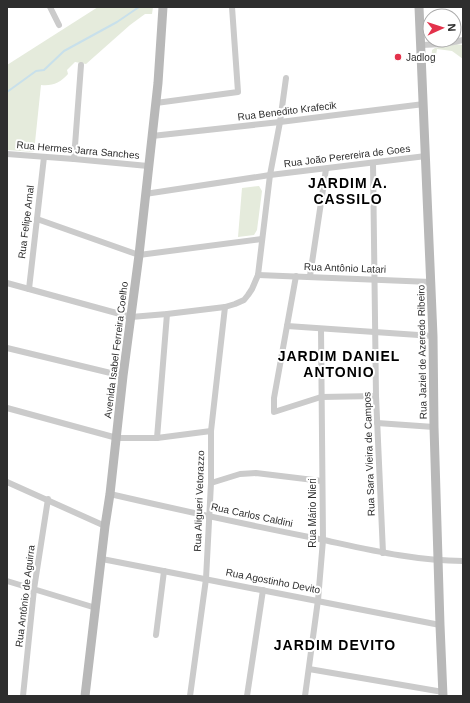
<svg xmlns="http://www.w3.org/2000/svg" width="470" height="703" font-family="Arial,sans-serif">
	<style>
		.green { fill: #e5ebdc }
		.lines { fill: none; stroke-linecap: round; stroke-linejoin: round }
		.stream { stroke: #c8e0eb; stroke-width: 2 }
		.street { stroke: #cbcbcb; stroke-width: 6 }
		.secondary { stroke: #b8b8b8; stroke-width: 9 }
		.poi-dot { fill: #e3324b; stroke: #fff; stroke-width: 1.5 }
		.labels { text-anchor: middle; dominant-baseline: central; stroke-width: 4; stroke-linejoin: round; paint-order: stroke }
		.poi-label { font-size: 10px; fill: #2e2e2e; stroke: #fff; text-anchor: start }
		.street-label { font-size: 10px; fill: #2e2e2e; stroke: #fff }
		.district-label { font-size: 14px; font-weight: bold; letter-spacing: 1px; fill: #000; stroke: #fff }
	</style>
	<rect width="100%" height="100%" fill="#fff"/>
	<g class="green">
		<path d="M98,7H153L152,14H145L130,25L86,64L75,62L67,70L68,74C60,83 53,86 41,85L34,152L7,150V65Z"/>
		<polygon points="456,44 463,45 463,59 452,51 437,49 435,62 432,66 431,62 432,50 435,48"/>
		<polygon points="259,186 262,191 257,230 254,235 238,237 242,188"/>
	</g>
	<g class="lines">
		<g class="stream">
			<polyline points="463,23 463,32"/>
			<polyline points="7,92 36,71 44,70 64,51 117,22 139,7"/>
		</g>
		<g class="street">
			<polyline points="50,7 59,25"/>
			<polyline points="421,45 444,44 463,40"/>
			<polyline points="156,103 238,92 232,7"/>
			<polyline points="152,136 280,122 424,104"/>
			<polyline points="7,154 74,159 148,166"/>
			<polyline points="74,159 81,65"/>
			<polyline points="373,163 376,396 383,553"/>
			<polyline points="145,194 270,175 426,156"/>
			<polyline points="37,219 139,255 262,239"/>
			<polyline points="258,275 431,282"/>
			<polyline points="296,276 274,398 274,412 321,397 376,396"/>
			<polyline points="310,276 326,169"/>
			<polyline points="7,283 131,317 167,314 225,307 235,304 244,300 248,295 252,289 258,275 270,175 280,122 286,78"/>
			<polyline points="29,289 44,157"/>
			<polyline points="287,326 433,336"/>
			<polyline points="7,348 123,376"/>
			<polyline points="7,408 117,438 157,438 211,431"/>
			<polyline points="377,423 434,427"/>
			<polyline points="157,438 167,314"/>
			<polyline points="7,482 105,526"/>
			<polyline points="211,483 240,474 256,473 322,481"/>
			<path d="M110,494C179,510 249,525 319,539C366,549 414,561 463,561"/>
			<polyline points="102,559 440,625"/>
			<polyline points="7,581 96,608"/>
			<polyline points="156,635 164,571"/>
			<polyline points="309,669 443,692"/>
			<polyline points="23,696 34,589 48,499"/>
			<polyline points="190,696 206,579 211,483 211,431 225,307"/>
			<polyline points="247,696 263,590"/>
			<polyline points="305,696 318,600 323,540 321,329"/>
		</g>
		<g class="secondary">
			<polyline points="419,7 433,336 434,427 440,625 443,696"/>
			<polyline points="85,696 105,526 110,494 123,376 139,255 158,83 163,7"/>
		</g>
	</g>
	<circle class="poi-dot" cx="398" cy="57" r="4"/>
	<g class="labels">
		<g class="poi-label">
			<text x="406" y="57">Jadlog</text>
		</g>
		<g class="street-label">
			<text transform="translate(287 111) rotate(-7)">Rua Benedito Krafecik</text>
			<text transform="translate(78 150) rotate(5)">Rua Hermes Jarra Sanches</text>
			<text transform="translate(347 156) rotate(-7)">Rua João Perereira de Goes</text>
			<text transform="translate(26 222) rotate(-83)">Rua Felipe Arnal</text>
			<text transform="translate(345 268) rotate(2)">Rua Antônio Latari</text>
			<text transform="translate(116 350) rotate(-83)">Avenida Isabel Ferreira Coelho</text>
			<text transform="translate(422 352) rotate(-91)">Rua Jaziel de Azeredo Ribeiro</text>
			<text transform="translate(369 454) rotate(-92)">Rua Sara Vieira de Campos</text>
			<text transform="translate(199 501) rotate(-88)">Rua Aligueri Vetorazzo</text>
			<text transform="translate(312 513) rotate(-90)">Rua Mário Nieri</text>
			<text transform="translate(252 515) rotate(12)">Rua Carlos Caldini</text>
			<text transform="translate(273 581) rotate(11)">Rua Agostinho Devito</text>
			<text transform="translate(25 596) rotate(-83)">Rua Antônio de Aguirra</text>
		</g>
		<g class="district-label">
			<text x="348" y="183">JARDIM A.<tspan x="348" dy="16">CASSILO</tspan></text>
			<text x="339" y="356">JARDIM DANIEL<tspan x="339" dy="16">ANTONIO</tspan></text>
			<text x="335" y="645">JARDIM DEVITO</text>
		</g>
	</g>
	<rect width="470" height="703" fill="none" stroke="#2e2e2e" stroke-width="16"/>
	<g transform="translate(442 28) rotate(87)"><circle r="19" fill="#ffffff" stroke="#ababab"/>
	<path d="M0-3L7 15L0 10L-7 15Z" fill="#e3324b"/>
	<text y="-6" font-size="11" font-weight="bold" text-anchor="middle" fill="#2e2e2e">N</text>
	</g>
</svg>
